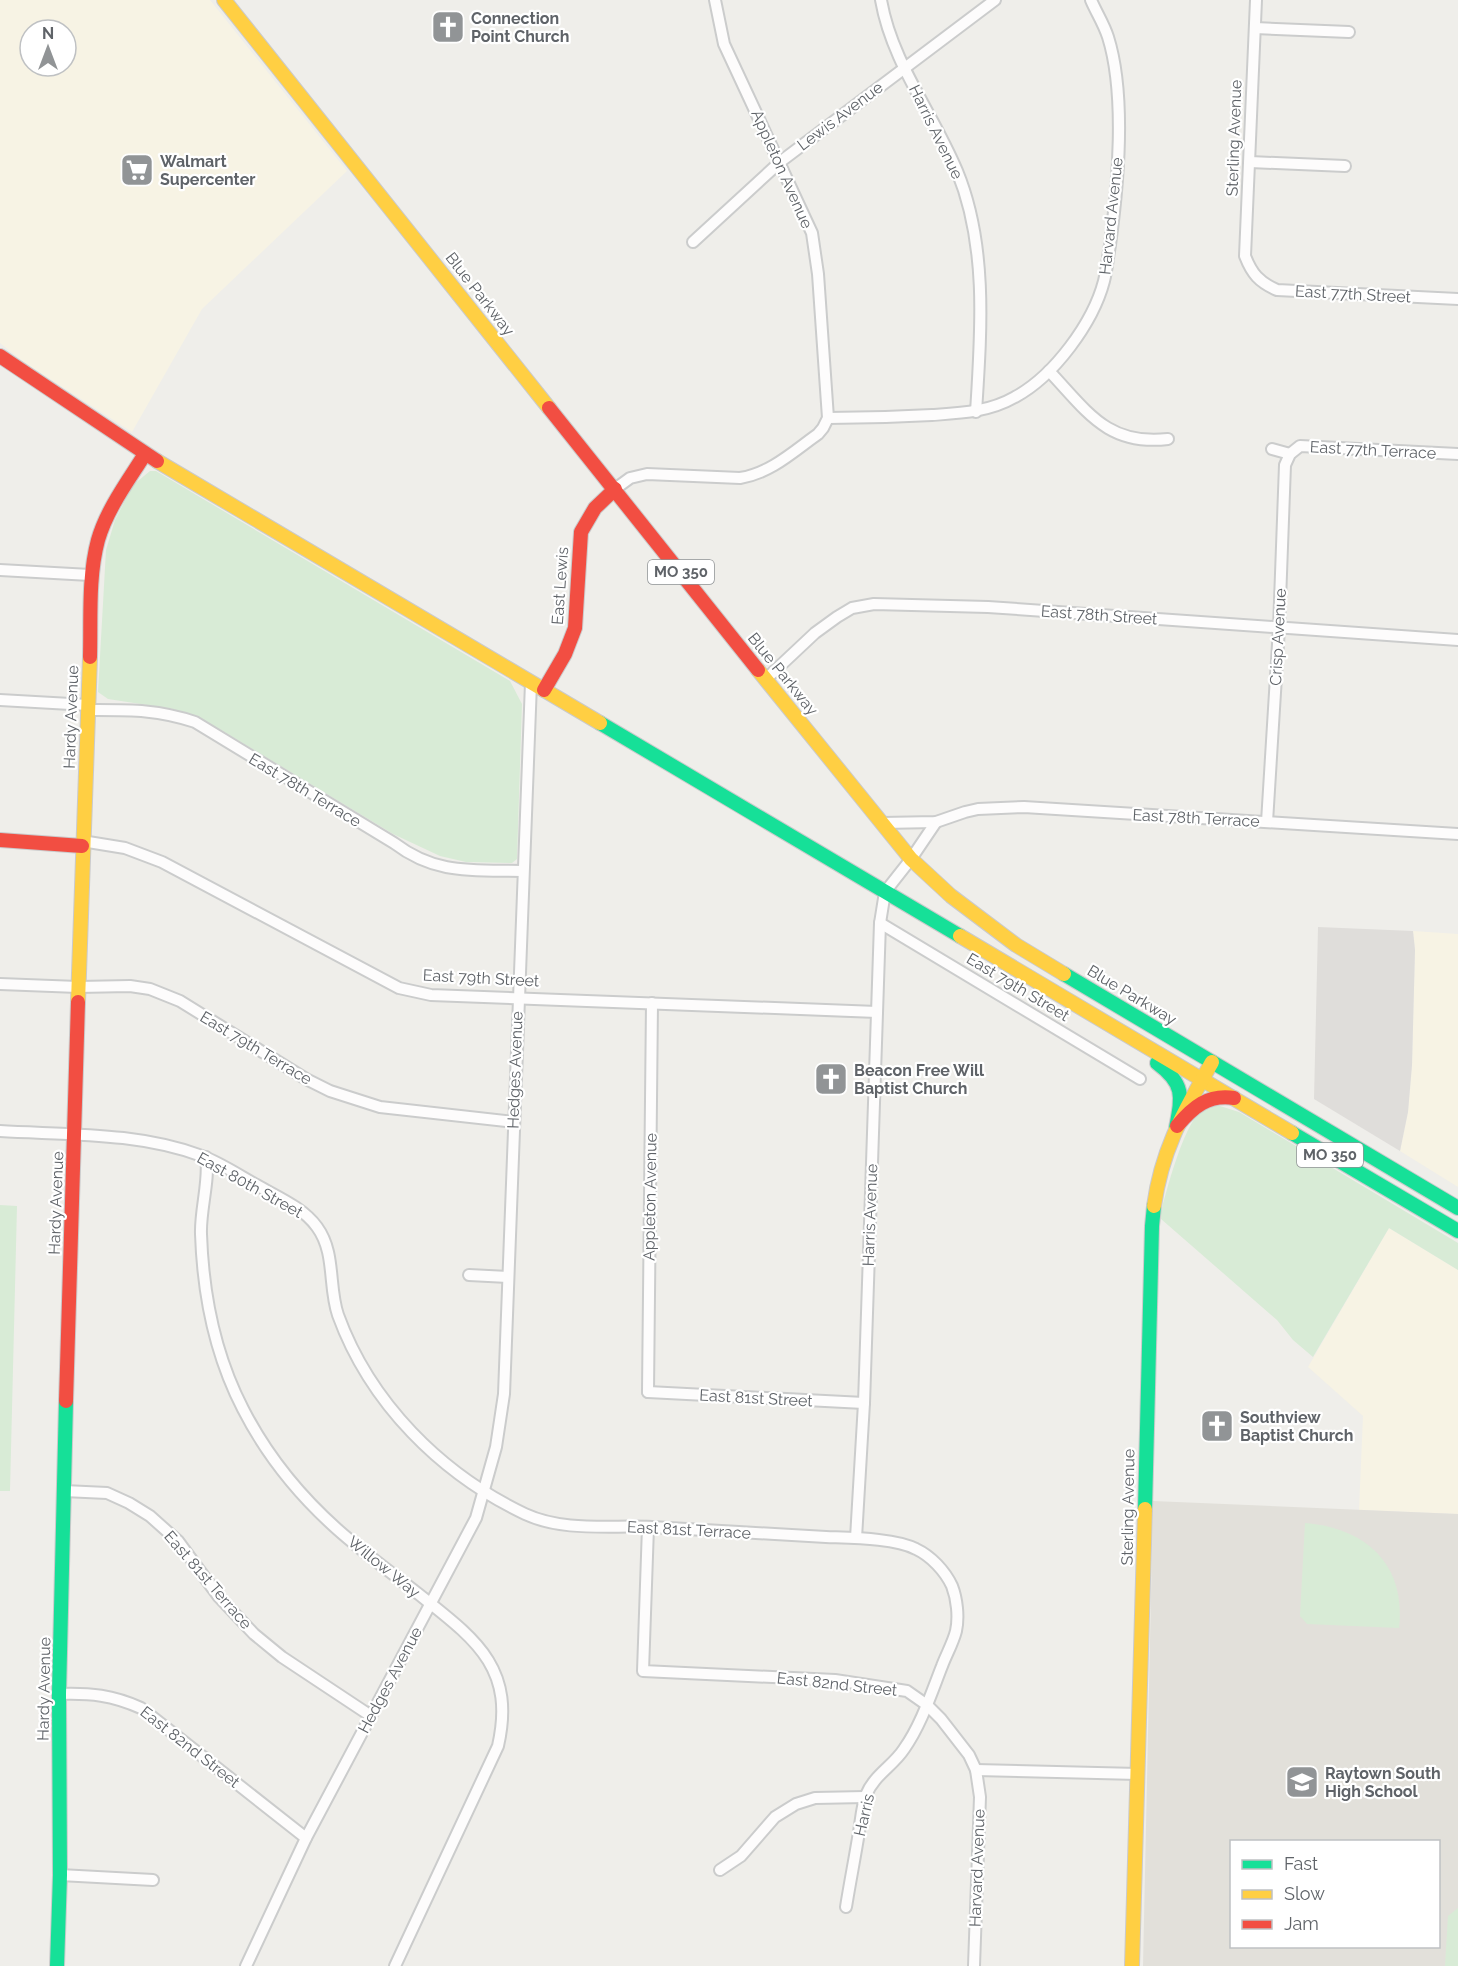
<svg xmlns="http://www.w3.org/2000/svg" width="1458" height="1966" font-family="Raleway,sans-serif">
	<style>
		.commercial { fill: #f7f3e4; fill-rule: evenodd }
		.industrial { fill: #dfddda }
		.education { fill: #e2e0da; fill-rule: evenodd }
		.green { fill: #d8ebd6 }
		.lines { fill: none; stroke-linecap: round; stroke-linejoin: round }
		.street-casing { stroke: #cbcccc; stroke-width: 14 }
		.fast-casing { stroke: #cacacb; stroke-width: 16 }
		.slow-casing { stroke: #cacacb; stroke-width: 16 }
		.jam-casing { stroke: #cacacb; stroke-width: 16 }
		.street { stroke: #fdfcfc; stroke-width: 10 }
		.fast { stroke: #16e098; stroke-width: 14 }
		.slow { stroke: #ffcf43; stroke-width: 14 }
		.jam { stroke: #f24e42; stroke-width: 14 }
		.labels { text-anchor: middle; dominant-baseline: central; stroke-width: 4.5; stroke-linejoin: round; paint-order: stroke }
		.shield { fill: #fff; stroke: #8f9295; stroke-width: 1.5 }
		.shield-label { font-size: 15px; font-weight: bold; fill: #5f6368 }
		.poi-label { font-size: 16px; font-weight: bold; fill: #5f6368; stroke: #fff; text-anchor: start }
		.street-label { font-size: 16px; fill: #5f6368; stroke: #fff }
	</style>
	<rect width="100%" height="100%" fill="#efeeea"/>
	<g class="commercial">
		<path d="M0,0H210L347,171L202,309L132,432L24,362L0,343ZM30,30H66V66H30Z"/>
		<polygon points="1413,931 1458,934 1458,1187 1400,1151 1408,1112 1412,1065 1415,950"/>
		<polygon points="1389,1228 1458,1270 1458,1514 1359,1510 1363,1416 1308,1367"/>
	</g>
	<polygon class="industrial" points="1318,927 1413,931 1415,950 1412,1065 1408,1112 1400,1151 1314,1099"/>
	<path class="education" d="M1153,1501L1458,1514V1966H1143ZM1232,1842H1438V1946H1232Z"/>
	<g class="green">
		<polygon points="150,471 156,471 510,681 522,704 517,859 512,863 466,862 440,856 393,834 221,730 173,709 108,699 98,692 106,550 115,520 133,485"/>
		<path d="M1220,1106L1239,1112L1458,1243V1270L1389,1228L1313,1357L1293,1340L1277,1320L1161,1219V1212C1167,1190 1185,1117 1206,1107C1210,1106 1216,1106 1220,1106Z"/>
		<polygon points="0,1205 17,1206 10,1491 0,1491"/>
		<path d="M1305,1523C1366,1528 1406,1564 1399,1628L1307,1624L1300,1616Z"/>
		<polygon points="1458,1908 1458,1966 1445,1966 1448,1916"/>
	</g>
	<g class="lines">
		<defs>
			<g id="street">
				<path d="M881,0C892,63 933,113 957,171C988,246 981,333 976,412"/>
				<path d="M1256,0L1245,256C1252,274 1259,282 1277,290L1458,299"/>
				<polyline points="1255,28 1349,32"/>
				<polyline points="1250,162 1345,166"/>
				<polyline points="693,242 780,162 995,0"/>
				<path d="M1049,371C1087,411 1107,446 1168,439"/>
				<path d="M828,418C863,418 897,417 932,415C961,413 989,412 1015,397C1054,376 1093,323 1104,281C1107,269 1108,256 1110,245C1118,186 1126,94 1108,37C1104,24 1096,12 1091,0"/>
				<polyline points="1272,449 1290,454"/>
				<path d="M615,489L630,478L647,474L740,478C771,473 794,451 818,434L823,428L828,418L818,274L812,233L724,44L715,0"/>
				<polyline points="0,570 90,575"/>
				<polyline points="766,679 815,633 837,617 852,608 874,604 988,607 1458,640"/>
				<polyline points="0,700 88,705"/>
				<path d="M87,710C128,710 157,709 195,722L394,843C436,875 472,870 523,871"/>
				<polyline points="1267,822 1279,628 1285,465 1290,454 1300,446 1458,454"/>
				<polyline points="882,823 936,822 965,812 978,809 1024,807 1458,834"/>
				<polyline points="82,841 125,848 162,862 399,988 431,995 877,1012"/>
				<polyline points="880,923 1140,1079"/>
				<polyline points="0,984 78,987 130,986 150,989 180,1001 306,1079 330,1091 380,1107 514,1122"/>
				<path d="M0,1131C67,1135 138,1132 202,1156C223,1164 243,1178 262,1188C282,1199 304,1209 317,1227C336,1253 328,1286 338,1315C370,1403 441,1474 525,1514C564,1532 610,1525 652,1527C710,1530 768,1534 826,1537C851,1538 895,1538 916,1549C931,1556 945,1571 952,1586C957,1599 959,1617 956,1631C953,1643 946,1655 942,1666C931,1694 921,1725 904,1749C893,1766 874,1775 866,1795C862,1806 861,1820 859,1832C855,1857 850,1882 846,1907"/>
				<path d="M206,1157C210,1179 200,1210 201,1234C203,1294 215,1355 243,1409C266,1454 299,1495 337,1529C365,1554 396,1576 426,1600C479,1642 515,1671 498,1746L395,1966"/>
				<polyline points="469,1275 508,1277"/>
				<polyline points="648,1392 652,1003"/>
				<polyline points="648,1392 864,1403"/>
				<polyline points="64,1491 107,1493 129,1503 150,1516 178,1541 219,1597 254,1634 282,1657 371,1716"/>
				<polyline points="648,1527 643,1671 835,1680 907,1691 927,1705 941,1719 969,1755 976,1770 980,1797 974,1966"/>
				<polyline points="856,1538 864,1403 880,923 885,892 911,859 936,822"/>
				<path d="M59,1694C91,1693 112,1695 141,1708L306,1838"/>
				<polyline points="976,1770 1138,1774"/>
				<polyline points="720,1870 741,1856 775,1817 796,1804 815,1798 865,1797"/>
				<polyline points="60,1875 153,1880"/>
				<polyline points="246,1966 306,1838 476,1518 496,1447 504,1394 531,683"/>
			</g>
			<g id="fast">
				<polyline points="600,723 960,936"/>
				<polyline points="1064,974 1458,1208"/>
				<path d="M1157,1063C1185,1084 1182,1096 1176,1128"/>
				<polyline points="1292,1133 1458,1231"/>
				<polyline points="1145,1509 1152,1226 1154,1206"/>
				<polyline points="57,1966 60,1875 59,1694 66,1401"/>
			</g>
			<g id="slow">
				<polyline points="224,0 549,408"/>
				<polyline points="157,461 600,723"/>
				<polyline points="758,670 911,859 951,896 1016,945 1064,974"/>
				<polyline points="960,936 1292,1133"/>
				<polyline points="78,1002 90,657"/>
				<path d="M1154,1206C1162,1148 1184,1112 1212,1062"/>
				<polyline points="1132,1966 1145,1509"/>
			</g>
			<g id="jam">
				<polyline points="0,356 157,461"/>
				<polyline points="549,408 758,670"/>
				<path d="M90,657C91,619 88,577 98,540C107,509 128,481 145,454"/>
				<polyline points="544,690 565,654 575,628 581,532 595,508 615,489"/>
				<polyline points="0,840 82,846"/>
				<path d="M1177,1126C1193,1107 1208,1094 1234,1098"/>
				<polyline points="66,1401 78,1002"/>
			</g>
		</defs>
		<use href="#street" class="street-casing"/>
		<use href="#fast" class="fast-casing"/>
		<use href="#slow" class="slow-casing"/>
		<use href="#jam" class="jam-casing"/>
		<use href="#street" class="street"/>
		<use href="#fast" class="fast"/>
		<use href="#slow" class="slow"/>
		<use href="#jam" class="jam"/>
	</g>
	<defs>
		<symbol id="church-square" viewBox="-11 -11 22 22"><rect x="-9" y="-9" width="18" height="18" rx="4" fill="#919496" stroke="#fff"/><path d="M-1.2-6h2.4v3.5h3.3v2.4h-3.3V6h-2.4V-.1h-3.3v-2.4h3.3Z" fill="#fff"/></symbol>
		<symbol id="supermarket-square" viewBox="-11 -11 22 22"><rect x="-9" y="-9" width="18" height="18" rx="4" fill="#919496" stroke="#fff"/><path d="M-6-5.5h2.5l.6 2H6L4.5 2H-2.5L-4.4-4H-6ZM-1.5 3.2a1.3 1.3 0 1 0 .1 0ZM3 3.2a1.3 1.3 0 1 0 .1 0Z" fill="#fff"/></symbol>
		<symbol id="school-square" viewBox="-11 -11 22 22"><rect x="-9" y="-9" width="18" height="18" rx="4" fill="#919496" stroke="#fff"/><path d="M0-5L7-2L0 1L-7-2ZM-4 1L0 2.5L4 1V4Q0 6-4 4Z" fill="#fff"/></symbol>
	</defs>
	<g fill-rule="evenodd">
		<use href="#church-square" x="429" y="8" width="38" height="38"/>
		<use href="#supermarket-square" x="118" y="151" width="38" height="38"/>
		<use href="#church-square" x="812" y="1060" width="38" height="38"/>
		<use href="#church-square" x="1198" y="1407" width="38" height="38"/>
		<use href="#school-square" x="1283" y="1763" width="38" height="38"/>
	</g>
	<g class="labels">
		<g class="shield">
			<rect x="648" y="560" width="66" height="24" rx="4.5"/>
			<rect x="1297" y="1143" width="66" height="24" rx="4.5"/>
		</g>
		<g class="shield-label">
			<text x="681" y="572">MO 350</text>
			<text x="1330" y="1155">MO 350</text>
		</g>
		<g class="poi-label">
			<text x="471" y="18">Connection<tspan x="471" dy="18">Point Church</tspan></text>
			<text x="160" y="161">Walmart<tspan x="160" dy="18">Supercenter</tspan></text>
			<text x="854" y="1070">Beacon Free Will<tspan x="854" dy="18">Baptist Church</tspan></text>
			<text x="1240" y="1417">Southview<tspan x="1240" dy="18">Baptist Church</tspan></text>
			<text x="1325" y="1773">Raytown South<tspan x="1325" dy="18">High School</tspan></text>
		</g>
		<g class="street-label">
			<text transform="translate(840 116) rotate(-37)">Lewis Avenue</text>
			<text transform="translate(936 132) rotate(64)">Harris Avenue</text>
			<text transform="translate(1234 138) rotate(-88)">Sterling Avenue</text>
			<text transform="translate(782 169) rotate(66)">Appleton Avenue</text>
			<text transform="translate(1111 216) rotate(-84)">Harvard Avenue</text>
			<text transform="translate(480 294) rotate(52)">Blue Parkway</text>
			<text transform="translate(1353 294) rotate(3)">East 77th Street</text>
			<text transform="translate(1373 450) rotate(3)">East 77th Terrace</text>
			<text transform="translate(560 586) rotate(-86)">East Lewis</text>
			<text transform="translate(1099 615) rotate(4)">East 78th Street</text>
			<text transform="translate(1278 637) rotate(-87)">Crisp Avenue</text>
			<text transform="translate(783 674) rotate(51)">Blue Parkway</text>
			<text transform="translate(71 717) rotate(-88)">Hardy Avenue</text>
			<text transform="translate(305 790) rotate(31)">East 78th Terrace</text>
			<text transform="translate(1196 818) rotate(3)">East 78th Terrace</text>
			<text transform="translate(481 978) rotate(3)">East 79th Street</text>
			<text transform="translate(1018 987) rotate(31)">East 79th Street</text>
			<text transform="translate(1132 995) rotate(31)">Blue Parkway</text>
			<text transform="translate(256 1048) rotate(31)">East 79th Terrace</text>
			<text transform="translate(515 1070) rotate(-88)">Hedges Avenue</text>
			<text transform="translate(250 1185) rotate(29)">East 80th Street</text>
			<text transform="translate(650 1197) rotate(-89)">Appleton Avenue</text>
			<text transform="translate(56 1203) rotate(-88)">Hardy Avenue</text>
			<text transform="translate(870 1215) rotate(-88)">Harris Avenue</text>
			<text transform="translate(756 1398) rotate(3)">East 81st Street</text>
			<text transform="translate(1128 1507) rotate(-89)">Sterling Avenue</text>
			<text transform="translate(689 1530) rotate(3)">East 81st Terrace</text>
			<text transform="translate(384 1567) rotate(39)">Willow Way</text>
			<text transform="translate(208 1580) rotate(49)">East 81st Terrace</text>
			<text transform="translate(390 1680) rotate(-62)">Hedges Avenue</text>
			<text transform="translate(837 1684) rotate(6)">East 82nd Street</text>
			<text transform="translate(44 1689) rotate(-89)">Hardy Avenue</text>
			<text transform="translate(190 1747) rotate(38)">East 82nd Street</text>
			<text transform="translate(864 1815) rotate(-77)">Harris</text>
			<text transform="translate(977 1868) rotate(-88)">Harvard Avenue</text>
		</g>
	</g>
	<rect x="1230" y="1840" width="210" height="108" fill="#ffffff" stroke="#bfc1c3" stroke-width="1.5"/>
	<rect x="1242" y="1860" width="30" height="9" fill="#16e098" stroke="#bfc1c3" stroke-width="1.5"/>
	<text x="1284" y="1870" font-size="18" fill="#5f6368">Fast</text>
	<rect x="1242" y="1890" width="30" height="9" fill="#ffcf43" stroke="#bfc1c3" stroke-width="1.5"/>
	<text x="1284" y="1900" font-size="18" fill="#5f6368">Slow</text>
	<rect x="1242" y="1920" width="30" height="9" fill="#f24e42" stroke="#bfc1c3" stroke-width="1.5"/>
	<text x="1284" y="1930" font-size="18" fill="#5f6368">Jam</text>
	<g transform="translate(48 48)"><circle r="28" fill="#ffffff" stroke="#bfc1c3" stroke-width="1.5"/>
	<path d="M0-4.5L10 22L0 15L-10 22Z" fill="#919496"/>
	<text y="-9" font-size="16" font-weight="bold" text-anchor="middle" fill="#5f6368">N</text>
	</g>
</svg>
